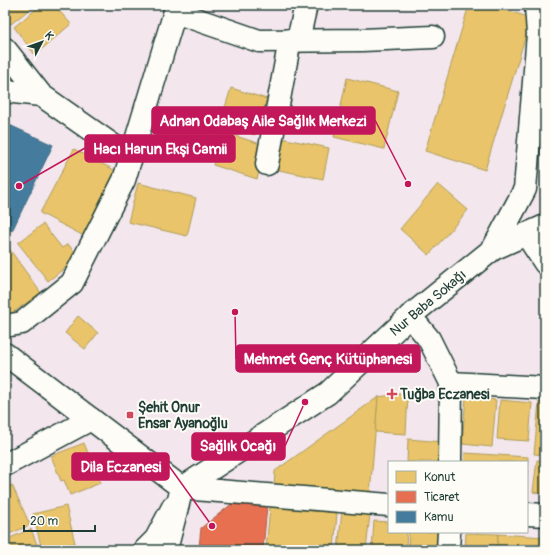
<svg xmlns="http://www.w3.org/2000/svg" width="550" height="555" font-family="Pangolin,sans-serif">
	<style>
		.homes { fill: #e9c46a; stroke: #ac9c5a }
		.shops { fill: #e76f51; stroke: #ab6048 }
		.public { fill: #457b9d; stroke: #3a687e }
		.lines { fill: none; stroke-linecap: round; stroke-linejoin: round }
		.minor-casing { stroke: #1f3d34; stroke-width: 25 }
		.major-casing { stroke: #1f3d34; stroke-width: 25 }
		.minor { stroke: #fdfcf7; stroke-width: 22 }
		.major { stroke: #fdfcf7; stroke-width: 22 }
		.poi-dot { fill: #d1495b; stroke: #fdfcf7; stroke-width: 1.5 }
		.labels { text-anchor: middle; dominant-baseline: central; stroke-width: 4; stroke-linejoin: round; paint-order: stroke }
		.street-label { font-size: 14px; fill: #1f3d34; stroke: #fdfcf7 }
		.poi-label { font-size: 14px; font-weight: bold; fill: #1f3d34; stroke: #fdfcf7; text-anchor: start }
		.leader { fill: none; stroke: #c2185b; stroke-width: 1.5 }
		.callout-dot { fill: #c2185b; stroke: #fdfcf7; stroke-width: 1.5 }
		.callout { fill: #c2185b; stroke: #c2185b; stroke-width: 1.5 }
		.callout-label { font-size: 15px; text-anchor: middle; font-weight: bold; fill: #fff }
	</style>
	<rect width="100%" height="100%" fill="#f3e6ed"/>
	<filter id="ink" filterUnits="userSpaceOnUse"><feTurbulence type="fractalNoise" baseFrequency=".025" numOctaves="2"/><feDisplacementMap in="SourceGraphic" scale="8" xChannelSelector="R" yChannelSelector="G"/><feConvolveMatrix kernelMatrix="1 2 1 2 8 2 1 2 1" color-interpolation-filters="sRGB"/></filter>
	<g filter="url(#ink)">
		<g class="homes">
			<polygon points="5,5 35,5 11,24 5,17"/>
			<polygon points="41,5 54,5 71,24 35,55 14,27"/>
			<polygon points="469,5 490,5 531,18 485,170 425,151"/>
			<polygon points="347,78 398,91 384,149 334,137"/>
			<polygon points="231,88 267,99 255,135 220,124"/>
			<polygon points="170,111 211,122 202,156 161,145"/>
			<polygon points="223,132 267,146 257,179 213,165"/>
			<polygon points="281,138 329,148 323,179 274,169"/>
			<polygon points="74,149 118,172 84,236 40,213"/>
			<polygon points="138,183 196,198 187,236 128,222"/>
			<polygon points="438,184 468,210 429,255 400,229"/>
			<polygon points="43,224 62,248 68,244 79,257 48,281 18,243"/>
			<polygon points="8,247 41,293 5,318 5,249"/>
			<polygon points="78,316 98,333 85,349 65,333"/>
			<polygon points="408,393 406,434 375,432 378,397"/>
			<polygon points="378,397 370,494 274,487 275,471"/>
			<polygon points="466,397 496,400 492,447 462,444"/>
			<polygon points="500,400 532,403 529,441 497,439"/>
			<polygon points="539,402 545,403 545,455 534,454"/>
			<polygon points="408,439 443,442 441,462 407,462"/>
			<polygon points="84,443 100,483 70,495 64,480 61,481 51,456"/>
			<polygon points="465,453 528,457 527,475 527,462 464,462"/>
			<polygon points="537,460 545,461 545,494 533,492"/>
			<polygon points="12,485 30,525 5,536 5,488"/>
			<polygon points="66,506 75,543 42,550 33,514"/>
			<polygon points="270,507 337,513 334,550 266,549"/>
			<polygon points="342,511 370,514 366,550 338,550"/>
			<polygon points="374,521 389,522 389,532 407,532 406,550 372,550"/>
			<polygon points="31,529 38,547 31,550 5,550 5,540"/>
			<polygon points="409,532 440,532 440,550 408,550"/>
			<polygon points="466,533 498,534 497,550 465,550"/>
			<polygon points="498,534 545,537 545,550 497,550"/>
		</g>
		<polygon class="shops" points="233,503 267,506 263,550 233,550 199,547 201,528"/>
		<polygon class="public" points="5,123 53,145 12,231 5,227"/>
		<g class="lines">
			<defs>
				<g id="minor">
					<polyline points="175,12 259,41 362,40 433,37"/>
					<polyline points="298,40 306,5"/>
					<polyline points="5,49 41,95"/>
					<polyline points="5,91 41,95 131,158"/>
					<polyline points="267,164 290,40"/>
					<polyline points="526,234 545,263"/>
					<polyline points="493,249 545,226"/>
					<polyline points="410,316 429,339 451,383 450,462"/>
					<polyline points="5,326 22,323 72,283 124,180 177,5"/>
					<polyline points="5,354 182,488"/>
					<polyline points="451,383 545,388"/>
					<polyline points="5,465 91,419"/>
					<polyline points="182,488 389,505"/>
					<polyline points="527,514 545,515"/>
					<polyline points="145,550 156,539 173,507"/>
					<polyline points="448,550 449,532"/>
				</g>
				<polyline id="major" points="166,550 182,488 328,393 410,316 493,249 525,189 538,34 536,5"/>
			</defs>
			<use href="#minor" class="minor-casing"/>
			<use href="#major" class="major-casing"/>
			<use href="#minor" class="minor"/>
			<use href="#major" class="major"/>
		</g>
	</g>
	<g class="poi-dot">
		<path d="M390 388h4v4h4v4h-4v4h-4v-4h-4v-4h4z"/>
		<rect x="126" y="411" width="8" height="8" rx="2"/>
	</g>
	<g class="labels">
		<g class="street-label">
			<text transform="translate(428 303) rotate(-40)">Nur Baba Sokağı</text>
		</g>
		<g class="poi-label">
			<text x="400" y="394">Tuğba Eczanesi</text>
			<text x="138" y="407">Şehit Onur<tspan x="138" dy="16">Ensar Ayanoğlu</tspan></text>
		</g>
	</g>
	<path class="leader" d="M408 184L375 120M19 186L85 148M235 312L236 359M305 402L285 446M212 526L169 466"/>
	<g class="callout-dot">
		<circle cx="408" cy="184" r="4"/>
		<circle cx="19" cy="186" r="4"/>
		<circle cx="235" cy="312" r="4"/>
		<circle cx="305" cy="402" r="4"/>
		<circle cx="212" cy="526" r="4"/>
	</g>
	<g class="callout">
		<rect x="152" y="107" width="223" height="27" rx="4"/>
		<rect x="85" y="135" width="150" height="27" rx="4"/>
		<rect x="236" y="345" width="184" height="27" rx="4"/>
		<rect x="192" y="433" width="93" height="27" rx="4"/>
		<rect x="72" y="453" width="97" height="27" rx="4"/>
	</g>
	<g class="callout-label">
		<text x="263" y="126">Adnan Odabaş Aile Sağlık Merkezi</text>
		<text x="160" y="154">Hacı Harun Ekşi Camii</text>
		<text x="328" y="364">Mehmet Genç Kütüphanesi</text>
		<text x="238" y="451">Sağlık Ocağı</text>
		<text x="121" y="472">Dila Eczanesi</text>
	</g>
	<rect width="550" height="555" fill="none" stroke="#fdfcf7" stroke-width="20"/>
	<rect x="10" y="10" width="530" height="535" fill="none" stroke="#1f3d34" stroke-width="1.5" filter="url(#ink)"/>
	<rect x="388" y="461" width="140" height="72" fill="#fdfcf7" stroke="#a4b0a9"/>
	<rect x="396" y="471" width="20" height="12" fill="#e9c46a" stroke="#a4b0a9"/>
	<text x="424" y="481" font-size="12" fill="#1f3d34">Konut</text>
	<rect x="396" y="491" width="20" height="12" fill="#e76f51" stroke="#a4b0a9"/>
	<text x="424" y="501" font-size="12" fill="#1f3d34">Ticaret</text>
	<rect x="396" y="511" width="20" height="12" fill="#457b9d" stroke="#a4b0a9"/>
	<text x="424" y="521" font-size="12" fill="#1f3d34">Kamu</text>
	<g transform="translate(42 42) rotate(49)" stroke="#fdfcf7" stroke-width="3" paint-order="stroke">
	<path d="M0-3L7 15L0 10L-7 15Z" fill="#1f3d34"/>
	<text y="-6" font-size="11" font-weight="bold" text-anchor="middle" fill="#1f3d34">K</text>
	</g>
	<path d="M24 525v6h71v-6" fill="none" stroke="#1f3d34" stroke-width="2"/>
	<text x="30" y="525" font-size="12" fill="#1f3d34" stroke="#fdfcf7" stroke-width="3" paint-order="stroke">20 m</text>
</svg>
